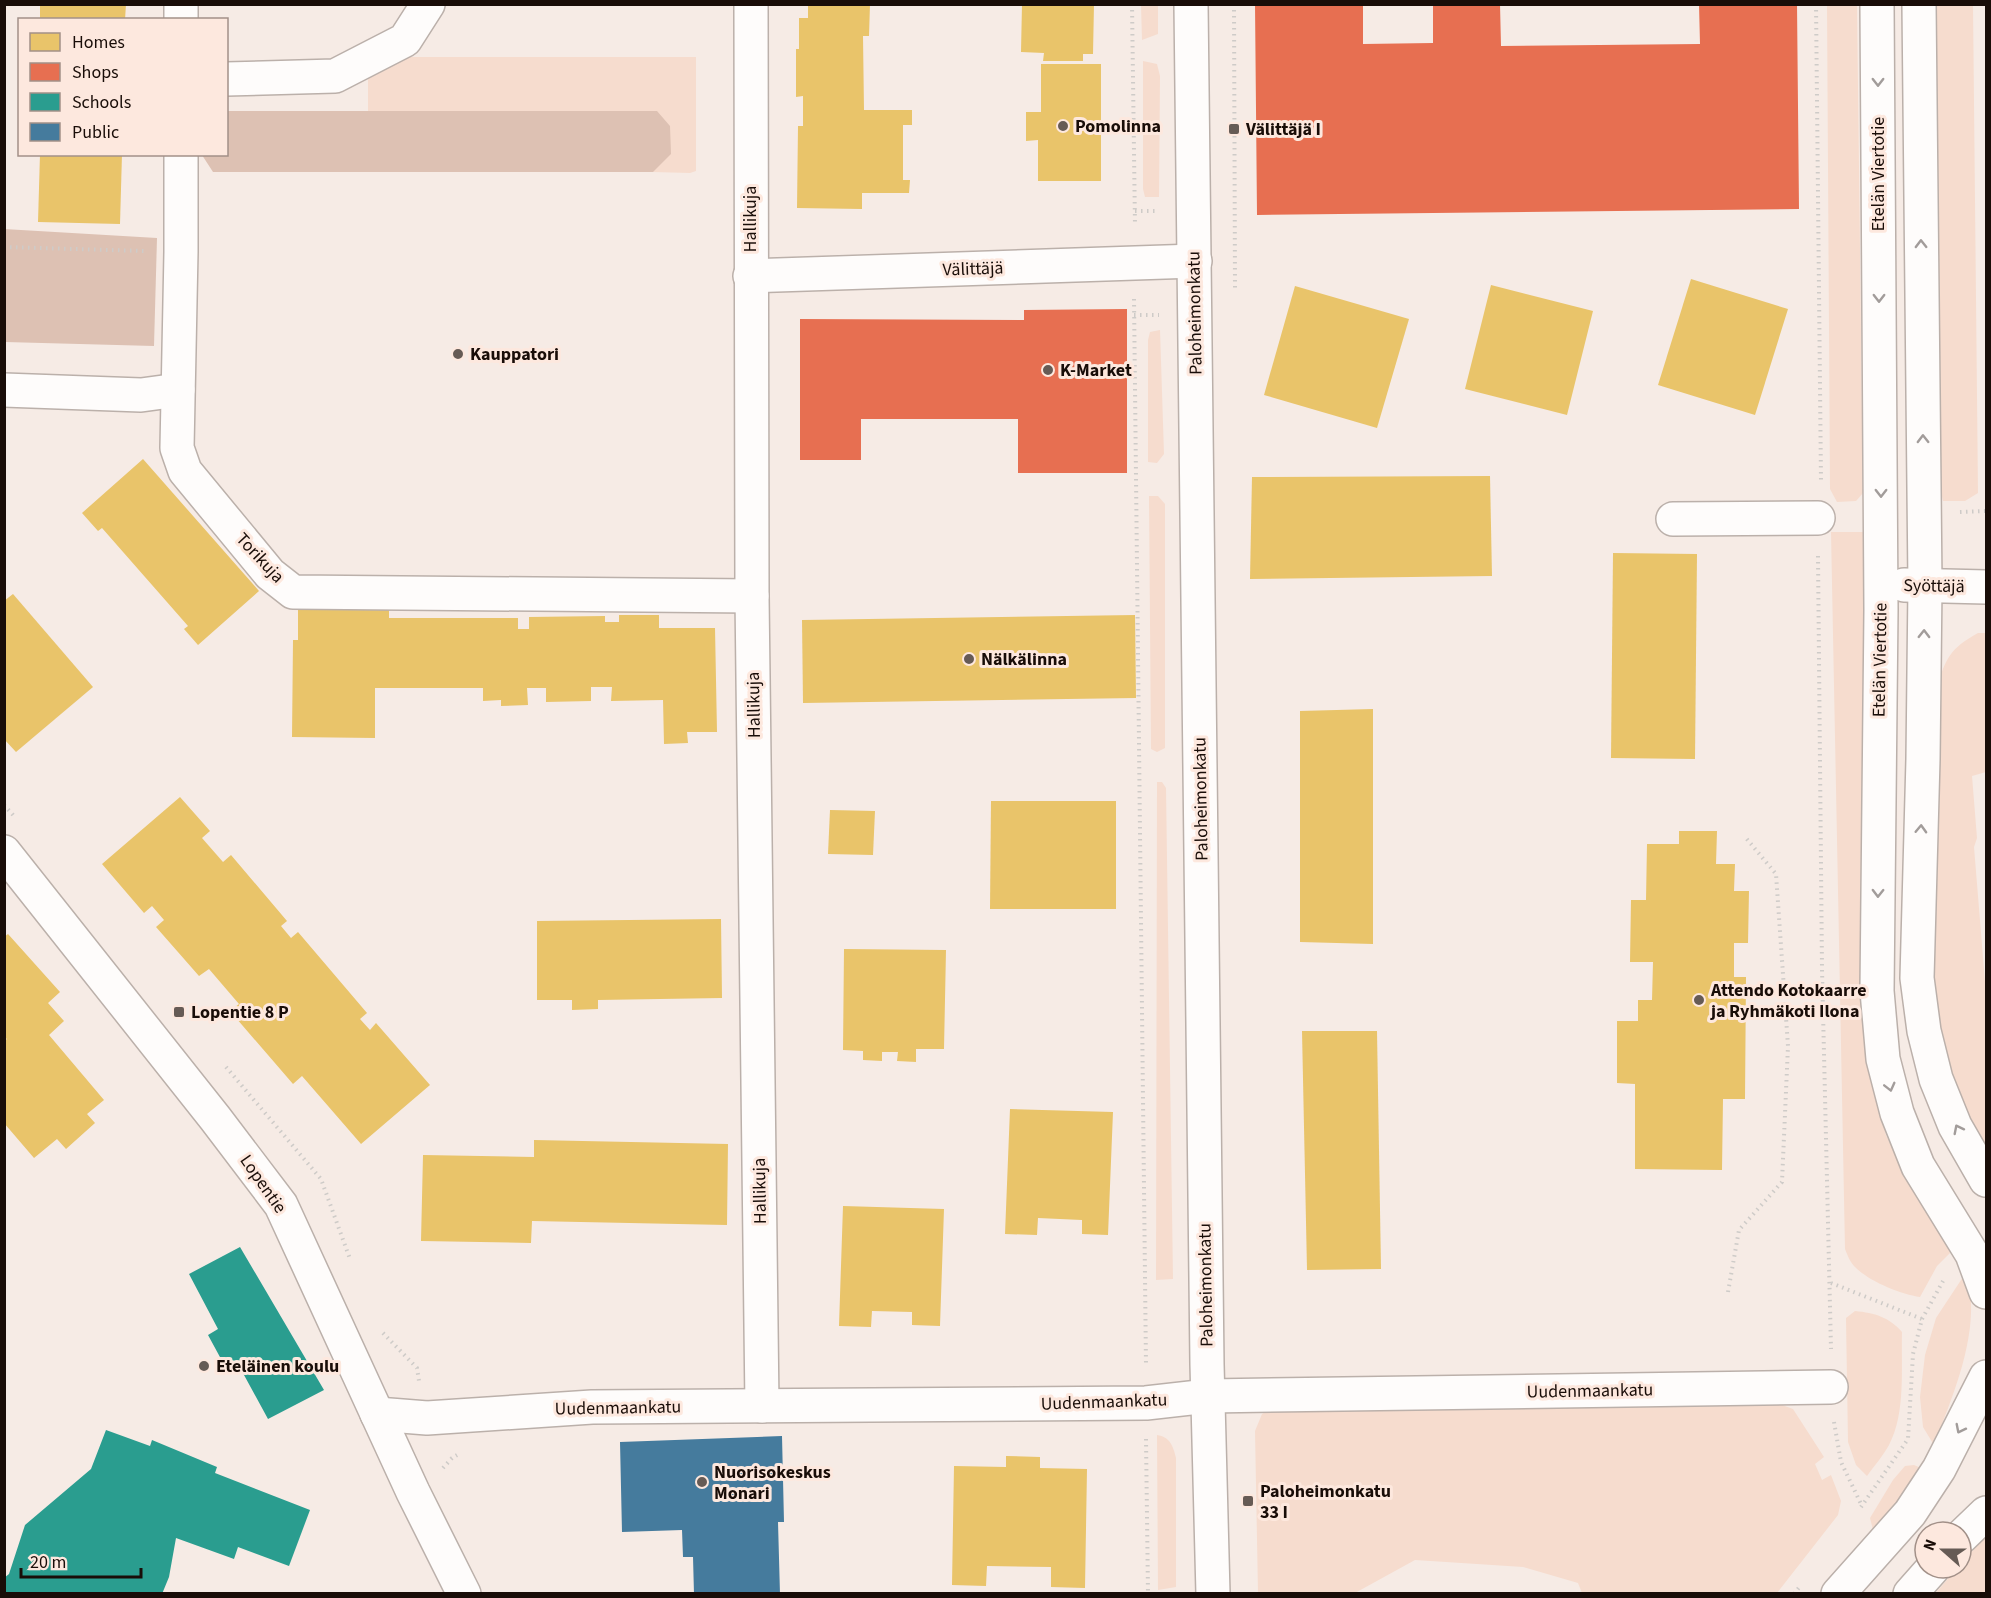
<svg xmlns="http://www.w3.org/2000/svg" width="1991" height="1598" font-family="'Source Sans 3',sans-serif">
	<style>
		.green { fill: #f6dcce }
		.forest { fill: #ddc1b3 }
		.homes { fill: #e9c46a }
		.shops { fill: #e76f51 }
		.schools { fill: #2a9d8f }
		.public { fill: #457b9d }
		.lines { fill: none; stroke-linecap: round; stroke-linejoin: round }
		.minor-casing { stroke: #bbb0aa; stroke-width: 36 }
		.path { stroke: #cecbc8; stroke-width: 4; stroke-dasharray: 1.5 4.5; stroke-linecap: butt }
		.minor { stroke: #fefcfb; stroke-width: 33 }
		.oneway { stroke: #a29c9a }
		.poi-dot { fill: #665b55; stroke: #fde8de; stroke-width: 2 }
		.labels { text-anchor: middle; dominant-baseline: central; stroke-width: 6; stroke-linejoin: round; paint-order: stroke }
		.poi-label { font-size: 18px; font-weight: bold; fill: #190d08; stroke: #fde8de; text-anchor: start }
		.street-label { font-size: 18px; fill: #190d08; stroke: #fde8de }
	</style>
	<rect width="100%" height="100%" fill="#f6ebe5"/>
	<g class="green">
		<polygon points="1141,5 1158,5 1158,34 1142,40"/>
		<polygon points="1827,5 1857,5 1863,493 1856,501 1837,502 1830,489"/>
		<polygon points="1936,5 1973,5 1978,493 1965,501 1943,501 1938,477"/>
		<polygon points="368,57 696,57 696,171 690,173 653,172 368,172"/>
		<polygon points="1143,61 1157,64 1160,76 1159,197 1145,197 1143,189"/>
		<polygon points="1160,330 1164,454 1157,463 1148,462 1148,340 1150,332"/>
		<polygon points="1149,496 1158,496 1165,504 1165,748 1157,752 1151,749"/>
		<path d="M1831,532H1863L1864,998L1871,1075L1886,1135L1913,1190L1955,1248L1937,1266L1920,1297C1900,1294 1868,1281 1854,1266C1850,1262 1847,1254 1845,1249Z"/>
		<path d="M1978,633H1986V772L1972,776L1977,838L1974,847L1986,994V1150L1964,1112L1948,1077L1931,980L1937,687C1946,657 1951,648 1978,633Z"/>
		<polygon points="1157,782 1162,782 1166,788 1173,1279 1156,1280"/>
		<path d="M1965,1274C1967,1282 1970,1292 1971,1301C1973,1350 1951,1400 1934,1445L1923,1427L1920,1397L1925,1355L1936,1318Z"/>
		<path d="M1855,1311C1875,1313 1889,1317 1902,1332C1901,1368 1906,1413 1889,1445C1883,1456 1874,1466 1867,1476L1856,1465L1848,1442L1846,1318Z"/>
		<polygon points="1777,1403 1793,1409 1824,1457 1815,1464 1822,1480 1831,1475 1841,1501 1838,1515 1777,1593 1582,1593 1578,1583 1523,1567 1415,1560 1355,1593 1258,1593 1255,1431 1262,1414 1273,1408"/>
		<path d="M1157,1435C1170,1437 1173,1446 1176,1458V1587L1158,1590Z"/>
		<polygon points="1914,1465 1921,1468 1907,1490 1873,1530 1870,1518 1893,1480 1905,1466"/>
		<polygon points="1986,1535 1986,1593 1935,1594 1957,1568 1961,1568 1961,1564"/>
	</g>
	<g class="forest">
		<polygon points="227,111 657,111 670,126 671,154 653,172 213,172 202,155 226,154"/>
		<polygon points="4,229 157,238 154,346 5,342"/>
	</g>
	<g class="homes">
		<polygon points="40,4 126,4 125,20 40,20"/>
		<polygon points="808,4 870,4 869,36 863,36 864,110 912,110 912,125 903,125 903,180 910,180 909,193 862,193 862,209 797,208 798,126 803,126 803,96 796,97 796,49 799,49 799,18 808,18"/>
		<polygon points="1022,4 1094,4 1093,54 1083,54 1083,61 1043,61 1044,53 1021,52"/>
		<polygon points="1041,64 1101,64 1101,181 1038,181 1038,140 1026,141 1026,112 1041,112"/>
		<polygon points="40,154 122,154 120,224 38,222"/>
		<polygon points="1691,279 1788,309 1755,415 1658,385"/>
		<polygon points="1491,285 1593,311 1567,415 1465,389"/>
		<polygon points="1295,286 1409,319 1377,428 1264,395"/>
		<polygon points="143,459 259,591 198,645 184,629 188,626 102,528 98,531 82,513"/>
		<polygon points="1490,476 1492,576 1250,579 1252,477"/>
		<polygon points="1613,553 1697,554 1695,759 1611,758"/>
		<polygon points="13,594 93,687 16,752 4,739 4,601"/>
		<polygon points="298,604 389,604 389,618 518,618 518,629 529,629 529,617 605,616 605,622 619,622 619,615 659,615 659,628 715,628 717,732 687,732 688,743 664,744 663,700 611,701 612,687 591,687 591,701 546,702 546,688 527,688 528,705 501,706 501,700 483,701 483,688 375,688 375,738 292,737 293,640 298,640"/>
		<polygon points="1135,615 1136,698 803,703 802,620"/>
		<polygon points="1373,709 1373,944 1300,942 1300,711"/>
		<polygon points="180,797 210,831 202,838 223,862 231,855 287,921 281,926 291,938 298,932 367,1013 360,1019 370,1030 376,1023 430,1085 361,1144 302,1076 293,1084 230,1011 239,1004 209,969 199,976 156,927 164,920 152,906 144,913 102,864"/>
		<polygon points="991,801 1116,801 1116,909 990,909"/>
		<polygon points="830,810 875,811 873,855 828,854"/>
		<polygon points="1679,831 1717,831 1716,864 1735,864 1734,891 1749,891 1748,943 1734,943 1734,977 1746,977 1745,1099 1723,1099 1722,1170 1635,1169 1635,1084 1617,1083 1617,1021 1638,1021 1638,1000 1652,1000 1653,962 1630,962 1631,900 1646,900 1647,844 1679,844"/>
		<polygon points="721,919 722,998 598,1000 598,1009 572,1010 572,1000 537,1000 537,921"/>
		<polygon points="8,934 60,992 48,1003 64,1021 49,1035 104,1100 87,1114 95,1123 66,1149 57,1139 34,1158 4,1123 4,1041 7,1039 4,1037 4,937"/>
		<polygon points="844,949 946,950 944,1049 916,1049 916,1062 897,1061 898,1052 882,1052 882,1061 863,1060 863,1051 843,1050"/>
		<polygon points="1302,1031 1377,1031 1381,1269 1307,1270"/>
		<polygon points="1010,1109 1113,1112 1108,1235 1082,1234 1082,1220 1038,1218 1037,1235 1005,1234"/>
		<polygon points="534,1140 728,1144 727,1225 532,1221 531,1243 421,1241 423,1155 534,1157"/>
		<polygon points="843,1206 944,1209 940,1326 912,1325 912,1312 872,1311 871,1327 839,1326"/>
		<polygon points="1006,1456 1040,1457 1040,1468 1087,1469 1085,1588 1051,1587 1051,1567 987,1566 986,1586 952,1585 954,1466 1006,1467"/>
	</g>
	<g class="shops">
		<polygon points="1255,4 1363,4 1363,44 1433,43 1433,4 1500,4 1501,46 1700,44 1699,4 1797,4 1799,209 1257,215"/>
		<polygon points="1127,309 1127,473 1018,473 1018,419 861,419 861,460 800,460 800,319 1024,320 1024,310"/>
	</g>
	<g class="schools">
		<polygon points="240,1247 324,1390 268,1419 238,1364 227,1370 208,1335 218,1329 189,1274"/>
		<polygon points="106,1430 150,1446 152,1440 217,1467 215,1473 310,1510 289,1566 238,1547 234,1559 176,1538 169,1577 162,1594 4,1594 4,1578 9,1574 25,1525 91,1469"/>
	</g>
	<polygon class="public" points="782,1436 784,1522 778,1522 780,1594 694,1594 693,1557 683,1557 682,1530 622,1532 620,1442"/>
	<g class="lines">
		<defs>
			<g id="minor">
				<polyline points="751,4 752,596 762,1406"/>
				<polyline points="1191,4 1207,1364 1213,1594"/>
				<polyline points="1877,4 1881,610 1877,991 1883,1059 1897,1113 1918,1166 1972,1254 1986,1292"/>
				<polyline points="1919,4 1925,585 1923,759 1917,978 1924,1031 1936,1079 1955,1126 1986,1180"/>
				<polyline points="181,20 181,4"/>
				<polyline points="226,79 335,76 405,40 428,4"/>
				<polyline points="181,154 181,252 177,448 185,471 270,574 293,592 752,596"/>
				<polyline points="750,276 1195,261"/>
				<polyline points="4,390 141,395 178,390"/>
				<polyline points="1673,519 1818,518"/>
				<polyline points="1904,585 1986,587"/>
				<polyline points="4,852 215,1118 281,1205 413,1492 464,1594"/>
				<polyline points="377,1414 427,1418 592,1407 1146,1403 1208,1396 1831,1387"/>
				<polyline points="1961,1537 1986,1513"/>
				<polyline points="1838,1594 1910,1513 1939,1469 1986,1377"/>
				<polyline points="1910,1594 1933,1568"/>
			</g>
		</defs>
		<use href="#minor" class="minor-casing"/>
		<g class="path">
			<polyline points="1132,4 1135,226"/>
			<polyline points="1234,4 1235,289"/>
			<polyline points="1816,4 1821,482"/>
			<polyline points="1135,211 1156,211"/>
			<polyline points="4,247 144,251"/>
			<polyline points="1134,299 1146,1366"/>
			<polyline points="1134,315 1159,315"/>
			<polyline points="1960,512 1986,511"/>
			<polyline points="1818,556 1822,969 1831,1349"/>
			<polyline points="4,805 14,816"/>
			<polyline points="226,1067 321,1179 350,1259"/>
			<polyline points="1831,1283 1922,1319"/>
			<polyline points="1728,1292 1739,1230 1782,1182 1788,1046 1776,874 1746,838"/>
			<polyline points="383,1333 417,1368 419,1381"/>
			<polyline points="1834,1422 1841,1462 1862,1506"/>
			<polyline points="1146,1439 1148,1594"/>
			<polyline points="443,1468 452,1458 457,1455"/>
			<polyline points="1861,1507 1908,1439 1913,1354 1922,1319 1943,1281"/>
			<polyline points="1794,1594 1801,1585"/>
		</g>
		<use href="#minor" class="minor"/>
	</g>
	<defs><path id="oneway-chevron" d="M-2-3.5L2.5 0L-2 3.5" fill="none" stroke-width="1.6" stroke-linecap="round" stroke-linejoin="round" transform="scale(1.5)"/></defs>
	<g class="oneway">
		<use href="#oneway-chevron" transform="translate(1878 82) rotate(90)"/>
		<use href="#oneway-chevron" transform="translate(1921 244) rotate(-91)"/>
		<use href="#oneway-chevron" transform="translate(1879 298) rotate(90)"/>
		<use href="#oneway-chevron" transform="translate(1923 439) rotate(-91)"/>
		<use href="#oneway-chevron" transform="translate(1881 493) rotate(90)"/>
		<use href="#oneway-chevron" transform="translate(1924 634) rotate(-89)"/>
		<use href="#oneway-chevron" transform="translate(1921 829) rotate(-88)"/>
		<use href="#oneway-chevron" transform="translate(1878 893) rotate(91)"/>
		<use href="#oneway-chevron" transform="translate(1890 1087) rotate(76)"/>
		<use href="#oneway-chevron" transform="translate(1958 1129) rotate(-117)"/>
		<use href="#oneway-chevron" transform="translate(1960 1429) rotate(117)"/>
	</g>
	<g class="poi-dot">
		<circle cx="1063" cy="126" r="6"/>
		<rect x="1228" y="123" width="12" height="12" rx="3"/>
		<circle cx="458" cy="354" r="6"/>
		<circle cx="1048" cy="370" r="6"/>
		<circle cx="969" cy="659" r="6"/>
		<circle cx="1699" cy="1000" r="6"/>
		<rect x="173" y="1006" width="12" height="12" rx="3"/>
		<circle cx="204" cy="1366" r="6"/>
		<circle cx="702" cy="1482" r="6"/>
		<rect x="1242" y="1495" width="12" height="12" rx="3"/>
	</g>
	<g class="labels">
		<g class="poi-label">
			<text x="1075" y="126">Pomolinna</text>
			<text x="1246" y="129">Välittäjä I</text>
			<text x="470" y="354">Kauppatori</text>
			<text x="1060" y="370">K-Market</text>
			<text x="981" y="659">Nälkälinna</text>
			<text x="1711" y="990">Attendo Kotokaarre<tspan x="1711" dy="21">ja Ryhmäkoti Ilona</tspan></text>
			<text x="191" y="1012">Lopentie 8 P</text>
			<text x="216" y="1366">Eteläinen koulu</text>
			<text x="714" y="1472">Nuorisokeskus<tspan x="714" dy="21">Monari</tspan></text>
			<text x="1260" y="1491">Paloheimonkatu<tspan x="1260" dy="21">33 I</tspan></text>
		</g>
		<g class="street-label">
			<text transform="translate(1878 174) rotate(-90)">Etelän Viertotie</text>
			<text transform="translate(750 219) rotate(-90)">Hallikuja</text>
			<text transform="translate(973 269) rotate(-2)">Välittäjä</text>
			<text transform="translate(1195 313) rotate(-91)">Paloheimonkatu</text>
			<text transform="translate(260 558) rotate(47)">Torikuja</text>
			<text transform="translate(1934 586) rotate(1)">Syöttäjä</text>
			<text transform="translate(1880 660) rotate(-89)">Etelän Viertotie</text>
			<text transform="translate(754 705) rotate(-91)">Hallikuja</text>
			<text transform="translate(1201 799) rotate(-91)">Paloheimonkatu</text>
			<text transform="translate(263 1184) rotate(55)">Lopentie</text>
			<text transform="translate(760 1191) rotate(-91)">Hallikuja</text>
			<text transform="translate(1206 1285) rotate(-91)">Paloheimonkatu</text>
			<text transform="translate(1590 1391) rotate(-1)">Uudenmaankatu</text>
			<text transform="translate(1104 1402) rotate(-2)">Uudenmaankatu</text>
			<text transform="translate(618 1408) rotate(-1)">Uudenmaankatu</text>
		</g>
	</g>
	<rect width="1991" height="1598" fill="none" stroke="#190d08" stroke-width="12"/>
	<rect x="18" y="18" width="210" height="138" fill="#fde8de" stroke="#a29088" stroke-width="1.5"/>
	<rect x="30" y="33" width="30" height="18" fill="#e9c46a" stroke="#a29088" stroke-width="1.5"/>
	<text x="72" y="48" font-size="18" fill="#190d08">Homes</text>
	<rect x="30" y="63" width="30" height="18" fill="#e76f51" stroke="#a29088" stroke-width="1.5"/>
	<text x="72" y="78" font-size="18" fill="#190d08">Shops</text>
	<rect x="30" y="93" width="30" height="18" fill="#2a9d8f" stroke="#a29088" stroke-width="1.5"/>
	<text x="72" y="108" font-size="18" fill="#190d08">Schools</text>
	<rect x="30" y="123" width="30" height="18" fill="#457b9d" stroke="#a29088" stroke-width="1.5"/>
	<text x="72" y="138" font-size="18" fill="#190d08">Public</text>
	<g transform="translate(1943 1550) rotate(291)"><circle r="28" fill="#fde8de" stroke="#a29088" stroke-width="1.5"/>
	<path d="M0-4.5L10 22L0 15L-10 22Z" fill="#665b55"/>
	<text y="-9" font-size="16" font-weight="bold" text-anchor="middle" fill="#190d08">N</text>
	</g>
	<path d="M21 1568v9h120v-9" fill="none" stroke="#190d08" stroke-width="3"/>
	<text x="30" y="1568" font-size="18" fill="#190d08" stroke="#fde8de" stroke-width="4.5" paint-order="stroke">20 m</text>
</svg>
